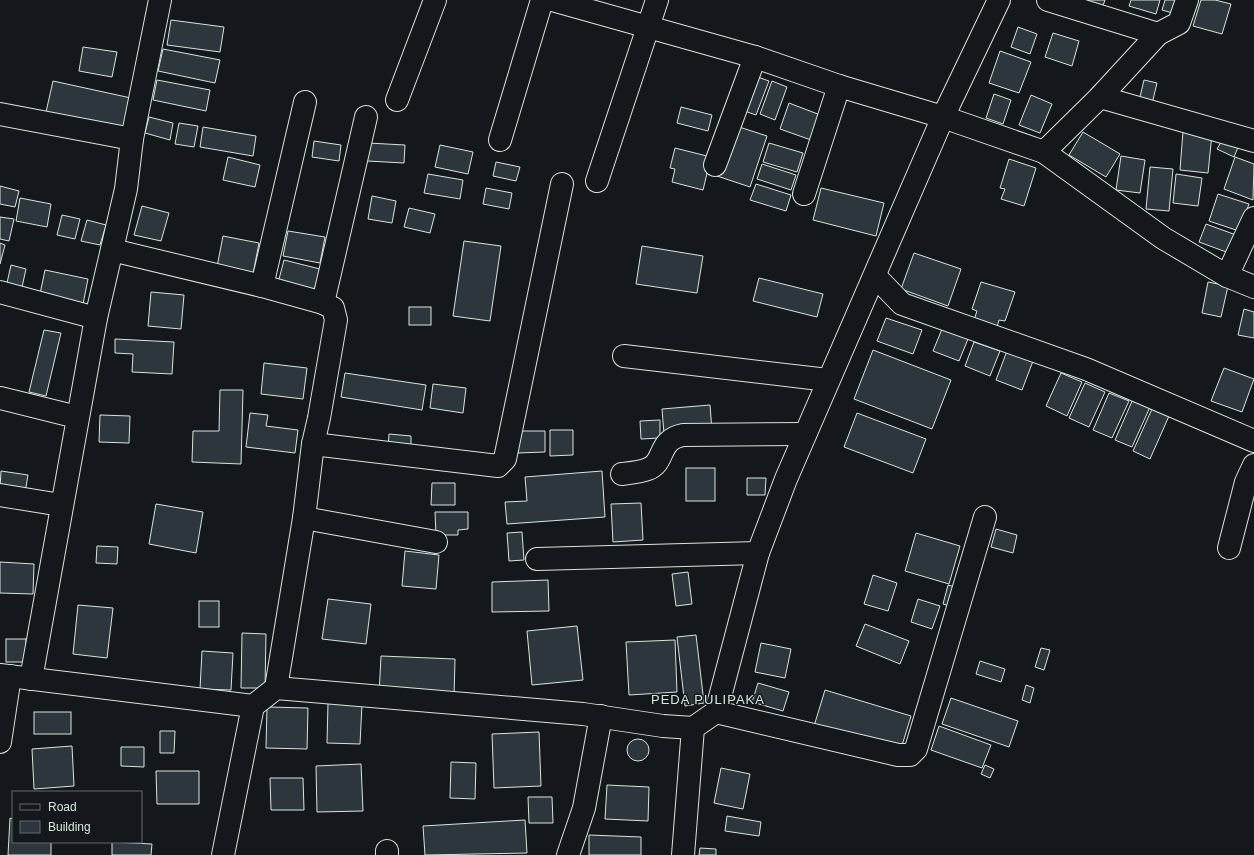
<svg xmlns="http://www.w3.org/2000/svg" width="1254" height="855" font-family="Arial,sans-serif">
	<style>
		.building { fill: #2c363c; stroke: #d8e6dc }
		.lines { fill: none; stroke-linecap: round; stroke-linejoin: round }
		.minor-casing { stroke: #d8e6dc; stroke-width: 24 }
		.major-casing { stroke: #d8e6dc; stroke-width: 24 }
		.minor { stroke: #14181c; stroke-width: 22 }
		.major { stroke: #14181c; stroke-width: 22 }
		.labels { text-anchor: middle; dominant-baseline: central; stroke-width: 3; stroke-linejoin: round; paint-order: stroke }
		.quarter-label { font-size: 13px; letter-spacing: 1px; fill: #d8e6dc; stroke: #14181c }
	</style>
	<rect width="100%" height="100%" fill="#14181c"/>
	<g class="building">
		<polygon points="1085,0 1105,0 1101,11 1084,6"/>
		<polygon points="1131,0 1160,0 1156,14 1129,6"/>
		<polygon points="1165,0 1178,0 1176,14 1162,10"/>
		<polygon points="1201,0 1215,0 1231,4 1222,34 1193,26"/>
		<polygon points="171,20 224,27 220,52 167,45"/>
		<polygon points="1018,27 1037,34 1030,54 1011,47"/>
		<polygon points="1053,33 1079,41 1072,66 1045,57"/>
		<polygon points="83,47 117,52 112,77 79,71"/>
		<polygon points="163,49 220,60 215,83 158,71"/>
		<polygon points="1000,51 1031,62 1019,93 989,83"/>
		<polygon points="752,75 769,81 756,115 739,109"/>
		<polygon points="157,80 210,90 206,111 153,100"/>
		<polygon points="1144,80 1157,83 1152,104 1139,101"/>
		<polygon points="53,81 131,98 125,128 46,112"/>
		<polygon points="772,81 787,87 775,120 760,114"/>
		<polygon points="994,94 1011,100 1003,124 986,118"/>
		<polygon points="1031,95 1052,104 1040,133 1019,125"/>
		<polygon points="789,103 823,116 814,141 780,129"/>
		<polygon points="681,107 712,115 708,131 677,123"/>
		<polygon points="149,117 173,123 170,140 145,133"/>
		<polygon points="179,123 198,126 194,147 175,144"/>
		<polygon points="733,125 767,136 750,187 717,176"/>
		<polygon points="203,127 256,136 253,156 200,147"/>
		<polygon points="1183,131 1212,134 1208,173 1180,170"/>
		<polygon points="1083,132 1120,154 1106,177 1069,155"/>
		<polygon points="1224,137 1239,145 1234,157 1217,149"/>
		<polygon points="314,141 341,145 339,161 312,157"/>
		<polygon points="368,143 405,145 404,163 367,161"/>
		<polygon points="769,143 803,153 797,172 763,162"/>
		<polygon points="440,145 473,152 468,174 435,167"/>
		<polygon points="675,148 711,157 703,190 672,182 675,169 670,168"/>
		<polygon points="1121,156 1145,160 1140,193 1116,190"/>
		<polygon points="228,157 260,165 255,187 223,180"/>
		<polygon points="1235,157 1254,164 1253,200 1224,189"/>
		<polygon points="1009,159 1036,168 1024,206 1001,199 1005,189 1000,188"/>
		<polygon points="496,162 520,167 516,181 493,176"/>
		<polygon points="762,164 796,175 791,190 757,179"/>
		<polygon points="1150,167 1173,169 1169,211 1146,209"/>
		<polygon points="428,174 463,180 460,199 424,193"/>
		<polygon points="1176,174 1202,178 1198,206 1173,203"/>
		<polygon points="756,184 791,195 786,211 750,200"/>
		<polygon points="0,186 19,191 15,207 0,204"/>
		<polygon points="486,188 512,193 509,209 483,204"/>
		<polygon points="821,188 884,203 876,236 813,220"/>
		<polygon points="1218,194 1249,204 1239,231 1209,221"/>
		<polygon points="372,196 396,201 392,223 368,219"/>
		<polygon points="20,198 51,204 47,227 16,221"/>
		<polygon points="142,206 169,213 161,241 134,235"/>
		<polygon points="409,208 435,214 430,233 404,227"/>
		<polygon points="62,215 80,219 75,239 57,235"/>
		<polygon points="0,217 14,219 9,241 0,239"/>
		<polygon points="87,220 106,225 100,245 81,241"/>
		<polygon points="1206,224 1236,235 1229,253 1199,242"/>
		<polygon points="288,231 325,237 320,263 283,256"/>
		<polygon points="223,236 259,243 253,274 217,267"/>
		<polygon points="464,241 501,246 490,321 453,316"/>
		<polygon points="0,243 5,245 0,264"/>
		<polygon points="642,246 703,256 697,293 636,284"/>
		<polygon points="914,253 961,269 948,306 901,289"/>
		<polygon points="284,260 320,269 313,295 277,287"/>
		<polygon points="11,265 26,269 22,287 7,283"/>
		<polygon points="45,270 88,279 83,304 40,294"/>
		<polygon points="759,278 823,294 817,317 753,301"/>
		<polygon points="981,282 1015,292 1005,321 999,320 997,327 974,320 977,311 972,309"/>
		<polygon points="1208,282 1228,286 1221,317 1202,313"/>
		<polygon points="151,292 184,295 181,329 148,326"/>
		<rect x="409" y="307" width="22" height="18"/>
		<polygon points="1244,309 1254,312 1254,338 1238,335"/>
		<polygon points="886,318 922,330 913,354 877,341"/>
		<polygon points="942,329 968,339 959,361 933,351"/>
		<polygon points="44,330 61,333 46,396 29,392"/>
		<polygon points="115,339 174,342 172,374 132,372 133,354 115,353"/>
		<polygon points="974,342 1000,351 990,376 965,366"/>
		<polygon points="873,350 951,380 932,429 854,399"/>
		<polygon points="1007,351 1033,361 1022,390 996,380"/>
		<polygon points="264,363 307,368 303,399 261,394"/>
		<polygon points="1224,368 1254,379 1242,412 1211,401"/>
		<polygon points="345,373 426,385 422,410 341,397"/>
		<polygon points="1061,373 1082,382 1067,416 1046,406"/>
		<polygon points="1085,383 1105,392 1089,427 1069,418"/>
		<polygon points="433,384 466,388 463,413 430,408"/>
		<polygon points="220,390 243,390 241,464 192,462 193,431 219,431"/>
		<polygon points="1109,393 1129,401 1112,438 1093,430"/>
		<polygon points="1133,399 1150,407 1132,447 1115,440"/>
		<polygon points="710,405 712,431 664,434 662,409"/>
		<polygon points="1152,409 1169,416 1150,459 1133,451"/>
		<polygon points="250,413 268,415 266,426 298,430 295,453 246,447"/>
		<polygon points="857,413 926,439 913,473 844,447"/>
		<polygon points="100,415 130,416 129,443 99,442"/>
		<polygon points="660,420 660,438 641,439 640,421"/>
		<polygon points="550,430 573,430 573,455 550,456"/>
		<polygon points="516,431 545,431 545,452 518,453"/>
		<polygon points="389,434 411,436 411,450 388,449"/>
		<rect x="686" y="468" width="29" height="33"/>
		<polygon points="1,471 28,475 25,493 0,488"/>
		<polygon points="602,471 605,517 507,524 505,502 527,501 525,477"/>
		<polygon points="747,478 766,478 765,495 747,495"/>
		<polygon points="432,483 455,483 455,505 431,505"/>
		<polygon points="641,503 643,540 613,542 611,504"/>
		<polygon points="156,504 203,512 196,553 149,544"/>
		<polygon points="435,512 468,512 468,529 458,530 458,535 436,535"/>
		<polygon points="996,529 1017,535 1013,553 991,547"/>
		<polygon points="522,532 524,560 509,561 507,533"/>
		<polygon points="916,533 960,546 949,584 905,571"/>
		<polygon points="97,546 118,547 117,564 96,563"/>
		<polygon points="405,551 439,555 436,589 402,586"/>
		<polygon points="0,562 34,564 33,594 0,593"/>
		<polygon points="688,572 692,604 676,606 672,574"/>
		<polygon points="873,575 897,583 888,611 864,604"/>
		<polygon points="548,580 549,611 492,612 492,582"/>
		<polygon points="948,585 959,588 953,607 943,604"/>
		<polygon points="328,599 371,604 366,644 322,639"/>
		<polygon points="918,599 940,606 932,629 911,622"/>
		<rect x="199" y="601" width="20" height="26"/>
		<polygon points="78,605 113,608 107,658 73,654"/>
		<polygon points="865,624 909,641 900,664 856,646"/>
		<polygon points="577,626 583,680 532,685 527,631"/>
		<polygon points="242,633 266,634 265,688 241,688"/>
		<polygon points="696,635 704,703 685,706 677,637"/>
		<rect x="6" y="639" width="20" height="23"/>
		<polygon points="675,640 677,692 629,695 626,642"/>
		<polygon points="761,643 791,649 785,678 755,672"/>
		<polygon points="1041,648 1050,650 1044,670 1035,667"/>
		<polygon points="202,651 233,653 231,690 200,689"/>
		<polygon points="381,656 455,659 454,698 379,695"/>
		<polygon points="980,661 1005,669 1001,682 976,674"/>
		<polygon points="758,683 789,692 783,711 752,702"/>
		<polygon points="1026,685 1034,688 1030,703 1022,700"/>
		<polygon points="825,690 911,716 900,752 814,726"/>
		<polygon points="951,698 1018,721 1009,747 942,724"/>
		<polygon points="328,703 362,704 360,744 327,743"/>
		<polygon points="267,707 308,708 307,749 266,748"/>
		<rect x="34" y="712" width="37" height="22"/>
		<polygon points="939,726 991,745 982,768 931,750"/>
		<polygon points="160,731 175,731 174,753 160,753"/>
		<polygon points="539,732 541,786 494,788 492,734"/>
		<circle cx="638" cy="750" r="11"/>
		<polygon points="72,746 74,786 34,789 32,749"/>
		<polygon points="121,747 144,747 144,767 121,766"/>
		<polygon points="451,762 476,763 475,799 450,798"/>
		<polygon points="361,764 363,811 317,812 316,766"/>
		<polygon points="985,765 994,769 990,778 981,774"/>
		<polygon points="721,768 750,774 743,809 714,803"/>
		<polygon points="156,771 199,771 199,804 157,804"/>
		<polygon points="270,778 303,778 304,810 271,810"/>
		<polygon points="607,785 649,787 648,821 605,819"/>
		<polygon points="528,797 552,797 553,823 529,823"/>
		<polygon points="727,816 761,822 759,836 725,831"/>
		<polygon points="10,818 13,819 13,842 51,842 51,855 8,855"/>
		<polygon points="525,820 527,853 425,855 423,826"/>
		<polygon points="589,835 641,837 641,855 589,855"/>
		<polygon points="112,842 152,844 151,855 112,855"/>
		<polygon points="700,848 716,849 716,855 699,855"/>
	</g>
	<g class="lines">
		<defs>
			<g id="minor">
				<polyline points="552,0 755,57 839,86 943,117 1044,152 1163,238 1227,276 1254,287"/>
				<polyline points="1048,0 1158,34 1179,23 1187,0"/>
				<polyline points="1100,97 1254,141"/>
				<polyline points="397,100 435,0"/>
				<polyline points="0,114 132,139"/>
				<polyline points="500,140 542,0"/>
				<polyline points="1044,152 1100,97 1158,34"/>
				<polyline points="715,165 755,57"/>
				<polyline points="597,181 657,0"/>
				<polyline points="804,194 839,86"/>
				<polyline points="112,250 262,286 323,303 333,308 336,320 319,418 313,444 304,518 276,688"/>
				<polyline points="875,276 902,304 1086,369 1254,441"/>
				<polyline points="1227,276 1254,218"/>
				<polyline points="262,286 305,102"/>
				<polyline points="0,292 96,318"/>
				<polyline points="323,303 366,117"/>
				<polyline points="624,356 828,380"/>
				<polyline points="0,398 77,417"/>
				<polyline points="313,444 498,466 505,459 562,184"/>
				<path d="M622,474C630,473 641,472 648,469C666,462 657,440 683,435L805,434"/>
				<polyline points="0,495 61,505"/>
				<polyline points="304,518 436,542"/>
				<polyline points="1229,548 1246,482 1254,465"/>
				<polyline points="537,559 758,553"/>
				<polyline points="0,675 253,706 276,688 583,714 663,726 693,728"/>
				<polyline points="31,679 96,318 126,189 132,139 160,0"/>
				<polyline points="716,712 898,755 910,755 916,749 919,739 985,517"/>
				<polyline points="0,742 10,676"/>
				<polyline points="223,855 253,706"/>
				<polyline points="387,855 387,851"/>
				<polyline points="568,855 584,808 601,716"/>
			</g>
			<polyline id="major" points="683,855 693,728 716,712 758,553 786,479 943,117 999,0"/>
		</defs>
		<use href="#minor" class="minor-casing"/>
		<use href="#major" class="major-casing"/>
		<use href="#minor" class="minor"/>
		<use href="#major" class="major"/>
	</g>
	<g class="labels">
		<g class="quarter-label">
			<text x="708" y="699">PEDA PULIPAKA</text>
		</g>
	</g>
	<rect x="12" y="791" width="130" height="52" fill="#14181c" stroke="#626a69"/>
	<rect x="20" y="804" width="20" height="6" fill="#14181c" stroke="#626a69"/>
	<text x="48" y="811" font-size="12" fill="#d8e6dc">Road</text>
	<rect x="20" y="821" width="20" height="12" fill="#2c363c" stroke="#626a69"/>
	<text x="48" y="831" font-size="12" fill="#d8e6dc">Building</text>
</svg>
